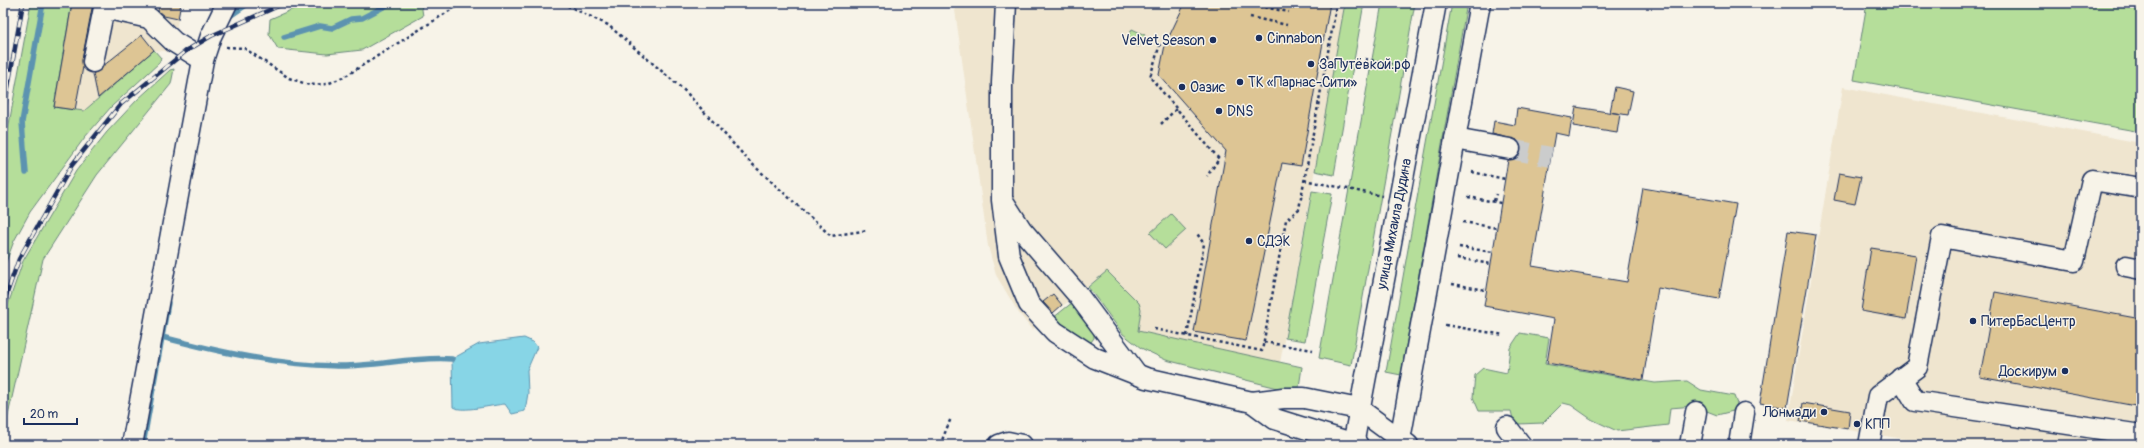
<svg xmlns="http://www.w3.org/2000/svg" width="2144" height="448" font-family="Pangolin,sans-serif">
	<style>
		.built { fill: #efe5cf }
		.green { fill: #b5de9a; stroke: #68867c }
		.water { fill: #87d5e6; stroke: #5c93b0 }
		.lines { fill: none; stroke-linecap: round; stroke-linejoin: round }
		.stream { stroke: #5c93b0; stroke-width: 5.5 }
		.building { fill: #ddc594; stroke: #1b2f5e }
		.minor-tunnel { stroke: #cbcccc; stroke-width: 20; stroke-dasharray: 20 10; stroke-linecap: butt }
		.minor-casing { stroke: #1b2f5e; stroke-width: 23 }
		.path { stroke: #1b2f5e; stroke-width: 2.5; stroke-dasharray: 3 3; stroke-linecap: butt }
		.minor { stroke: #f7f3e8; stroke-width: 20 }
		.rail-casing { stroke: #1b2f5e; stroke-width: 4.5 }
		.rail { stroke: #f7f3e8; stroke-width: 3; stroke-dasharray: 9; stroke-linecap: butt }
		.poi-dot { fill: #1b2f5e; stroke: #f7f3e8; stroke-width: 1.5 }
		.labels { text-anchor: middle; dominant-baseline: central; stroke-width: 3; stroke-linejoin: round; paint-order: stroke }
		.poi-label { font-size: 14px; fill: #1b2f5e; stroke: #f7f3e8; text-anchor: start }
		.street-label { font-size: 14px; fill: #1b2f5e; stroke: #f7f3e8 }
	</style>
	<rect width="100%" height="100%" fill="#f7f3e8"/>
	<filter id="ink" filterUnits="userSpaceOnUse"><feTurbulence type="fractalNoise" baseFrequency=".025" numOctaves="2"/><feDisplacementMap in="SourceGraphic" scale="8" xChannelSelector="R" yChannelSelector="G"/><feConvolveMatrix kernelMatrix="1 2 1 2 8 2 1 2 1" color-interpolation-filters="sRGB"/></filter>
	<g filter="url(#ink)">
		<g class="built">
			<polygon points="72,3 181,3 172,52 154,50 84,111 54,107"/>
			<polygon points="954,3 1345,3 1280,363 1138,331 1141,309 1107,271 1032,330 1018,312 996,275 988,246"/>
			<polygon points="1843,87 2141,143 2141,445 1940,445 1788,420"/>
		</g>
		<g class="green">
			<polygon points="31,3 72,3 54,107 84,111 154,50 161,58 159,63 111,107 85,137 30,212 14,241 3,270 3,157"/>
			<polygon points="307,3 421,3 423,16 362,50 327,54 278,49 269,34 270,19"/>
			<polygon points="1345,3 1364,3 1334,175 1315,171"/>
			<polygon points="1382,3 1415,3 1351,365 1319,358"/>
			<polygon points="1452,3 1467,3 1401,375 1386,372"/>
			<polygon points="1867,3 2141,3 2141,132 1854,80"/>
			<polygon points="1132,29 1145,35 1139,47 1126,41"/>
			<polygon points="174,69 171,84 97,175 43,259 3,438 3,319 23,261 76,171 107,132 137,100 170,70"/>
			<polygon points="1312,191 1332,194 1305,341 1285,338"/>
			<polygon points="1171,214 1186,230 1165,249 1150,233"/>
			<polygon points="1107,271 1139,303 1141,309 1138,331 1302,367 1299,387 1278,388 1166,360 1141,348 1123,334 1088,287"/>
			<polygon points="1073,302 1094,333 1094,338 1091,342 1086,343 1053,318"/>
			<polygon points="1520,333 1549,338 1545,364 1655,383 1687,381 1701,390 1734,396 1737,404 1733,411 1717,415 1694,406 1670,408 1668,425 1617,431 1591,419 1571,405 1563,403 1543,423 1518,424 1513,419 1511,411 1479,411 1473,397 1475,375 1483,368 1507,373 1510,348"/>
		</g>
		<path class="water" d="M524,338L533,342L537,347L527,370L528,393L525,411L512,414L505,404C492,405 462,413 453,407L452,359L479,344Z"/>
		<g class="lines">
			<g class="stream">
				<polyline points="230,16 249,3"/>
				<polyline points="284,37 320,26 332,28 351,19 362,18 391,3"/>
				<polyline points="26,173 22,122 43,3"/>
				<path d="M162,337C219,352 278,365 337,366C375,367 414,356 452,359"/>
				<polyline points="143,445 168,303"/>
			</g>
		</g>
		<g class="building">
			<polygon points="72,3 93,3 82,60 83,67 75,110 54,107"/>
			<polygon points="160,3 181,3 178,19 164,16 158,11"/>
			<polygon points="1185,3 1330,3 1301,166 1282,163 1246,341 1194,332 1226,151 1159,75 1165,45"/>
			<polygon points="142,35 154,50 98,98 93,74"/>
			<polygon points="1615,87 1633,91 1628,115 1610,112"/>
			<polygon points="1576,107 1620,114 1617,133 1573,126"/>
			<polygon points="1517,108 1572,118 1569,136 1555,133 1532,266 1627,282 1643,188 1736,204 1719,299 1658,288 1643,380 1547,363 1554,319 1484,306 1508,160 1518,157 1521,151 1521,145 1517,140 1492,134 1494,121 1515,125"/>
			<polygon points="1839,173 1861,177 1855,204 1834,200"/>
			<polygon points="1788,231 1816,235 1787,408 1760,403"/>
			<polygon points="1871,248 1916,255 1906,319 1861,311"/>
			<polygon points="1995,292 2141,319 2141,407 1980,377"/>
			<polygon points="1053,294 1062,305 1053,313 1043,302"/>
			<polygon points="1803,403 1850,411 1848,429 1800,421"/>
		</g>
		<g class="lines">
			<polyline class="minor-tunnel" points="1510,149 1551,157"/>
			<defs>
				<g id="minor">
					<polyline points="1006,3 1002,83 1002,200 1009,256 1029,304 1055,332 1095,358 1146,378 1252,402 1283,398 1304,398 1359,409 1408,445"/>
					<polyline points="104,8 149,18 174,42 203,60"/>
					<polyline points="93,62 105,3"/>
					<polyline points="1455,139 1510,149"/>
					<polyline points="1005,204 1021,229 1078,295 1136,373"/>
					<polyline points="2126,266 2141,269"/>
					<polyline points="1901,378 1915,401 2141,435"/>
					<polyline points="1252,402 1275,419 1358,445"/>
					<polyline points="1507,427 1521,445"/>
					<polyline points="132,445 203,60 211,36 227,3"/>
					<polyline points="999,445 1008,442 1022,445"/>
					<polyline points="1353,445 1436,3"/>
					<polyline points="1399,445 1480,3"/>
					<polyline points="1690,445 1696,412"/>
					<polyline points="1739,445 1744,413"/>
					<polyline points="1869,445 1878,396 1917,367 1942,237 2074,261 2092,180 2141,188"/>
				</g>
			</defs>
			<use href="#minor" class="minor-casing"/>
			<g class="path">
				<polyline points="562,3 608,25 686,92 750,162 831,236 868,230"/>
				<polyline points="1177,5 1178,3"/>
				<polyline points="1253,5 1289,12"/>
				<polyline points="1250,17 1287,25"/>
				<polyline points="1160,44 1150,77 1219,159 1207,176"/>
				<polyline points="226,47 244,48 289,78 309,85 327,84 344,77 462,3"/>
				<polyline points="1365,59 1406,67"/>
				<polyline points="1161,124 1176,109"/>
				<polyline points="1472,172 1505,179"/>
				<polyline points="1304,180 1382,196"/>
				<polyline points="1468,197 1501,203"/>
				<polyline points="1494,201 1496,194"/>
				<polyline points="1463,222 1497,228"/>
				<polyline points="1459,247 1493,252"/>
				<polyline points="1457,258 1491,264"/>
				<polyline points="1452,284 1486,290"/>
				<polyline points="1445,325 1504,335"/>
				<polyline points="1154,329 1262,351 1286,220 1299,209 1337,3"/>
				<polyline points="1187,336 1204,244 1196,232"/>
				<polyline points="1264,342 1313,350"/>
				<polyline points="940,445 951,418"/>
			</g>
			<use href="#minor" class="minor"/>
			<defs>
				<g id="rail">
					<polyline points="3,115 23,3"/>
					<polyline points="3,304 19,259 72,165 121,104 186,51 211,36 285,3"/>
				</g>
			</defs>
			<use href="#rail" class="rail-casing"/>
			<use href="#rail" class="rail"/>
		</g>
	</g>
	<g class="poi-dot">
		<circle cx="1259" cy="38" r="4"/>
		<circle cx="1213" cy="40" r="4"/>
		<circle cx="1311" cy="64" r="4"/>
		<circle cx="1240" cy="82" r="4"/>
		<circle cx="1182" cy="87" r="4"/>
		<circle cx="1219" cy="111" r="4"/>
		<circle cx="1249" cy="241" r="4"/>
		<circle cx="1973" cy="321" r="4"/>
		<circle cx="2065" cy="371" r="4"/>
		<circle cx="1824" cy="412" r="4"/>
		<circle cx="1857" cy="424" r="4"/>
	</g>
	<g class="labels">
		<g class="poi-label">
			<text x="1267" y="38">Cinnabon</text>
			<text x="1205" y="40" text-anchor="end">Velvet Season</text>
			<text x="1319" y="64">ЗаПутёвкой.рф</text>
			<text x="1248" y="82">ТК «Парнас-Сити»</text>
			<text x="1190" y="87">Оазис</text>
			<text x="1227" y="111">DNS</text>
			<text x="1257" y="241">СДЭК</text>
			<text x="1981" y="321">ПитерБасЦентр</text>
			<text x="2057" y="371" text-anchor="end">Доскирум</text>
			<text x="1816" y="412" text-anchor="end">Лонмади</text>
			<text x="1865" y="424">КПП</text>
		</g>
		<g class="street-label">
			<text transform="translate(1394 224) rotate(-79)">улица Михаила Дудина</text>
		</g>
	</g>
	<rect width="2144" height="448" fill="none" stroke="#f7f3e8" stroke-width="16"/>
	<rect x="8" y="8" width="2128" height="432" fill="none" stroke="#1b2f5e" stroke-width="1.5" filter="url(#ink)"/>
	<path d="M24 418v6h53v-6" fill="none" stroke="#1b2f5e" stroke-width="2"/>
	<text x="30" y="418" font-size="12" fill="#1b2f5e" stroke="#f7f3e8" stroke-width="3" paint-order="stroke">20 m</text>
</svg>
